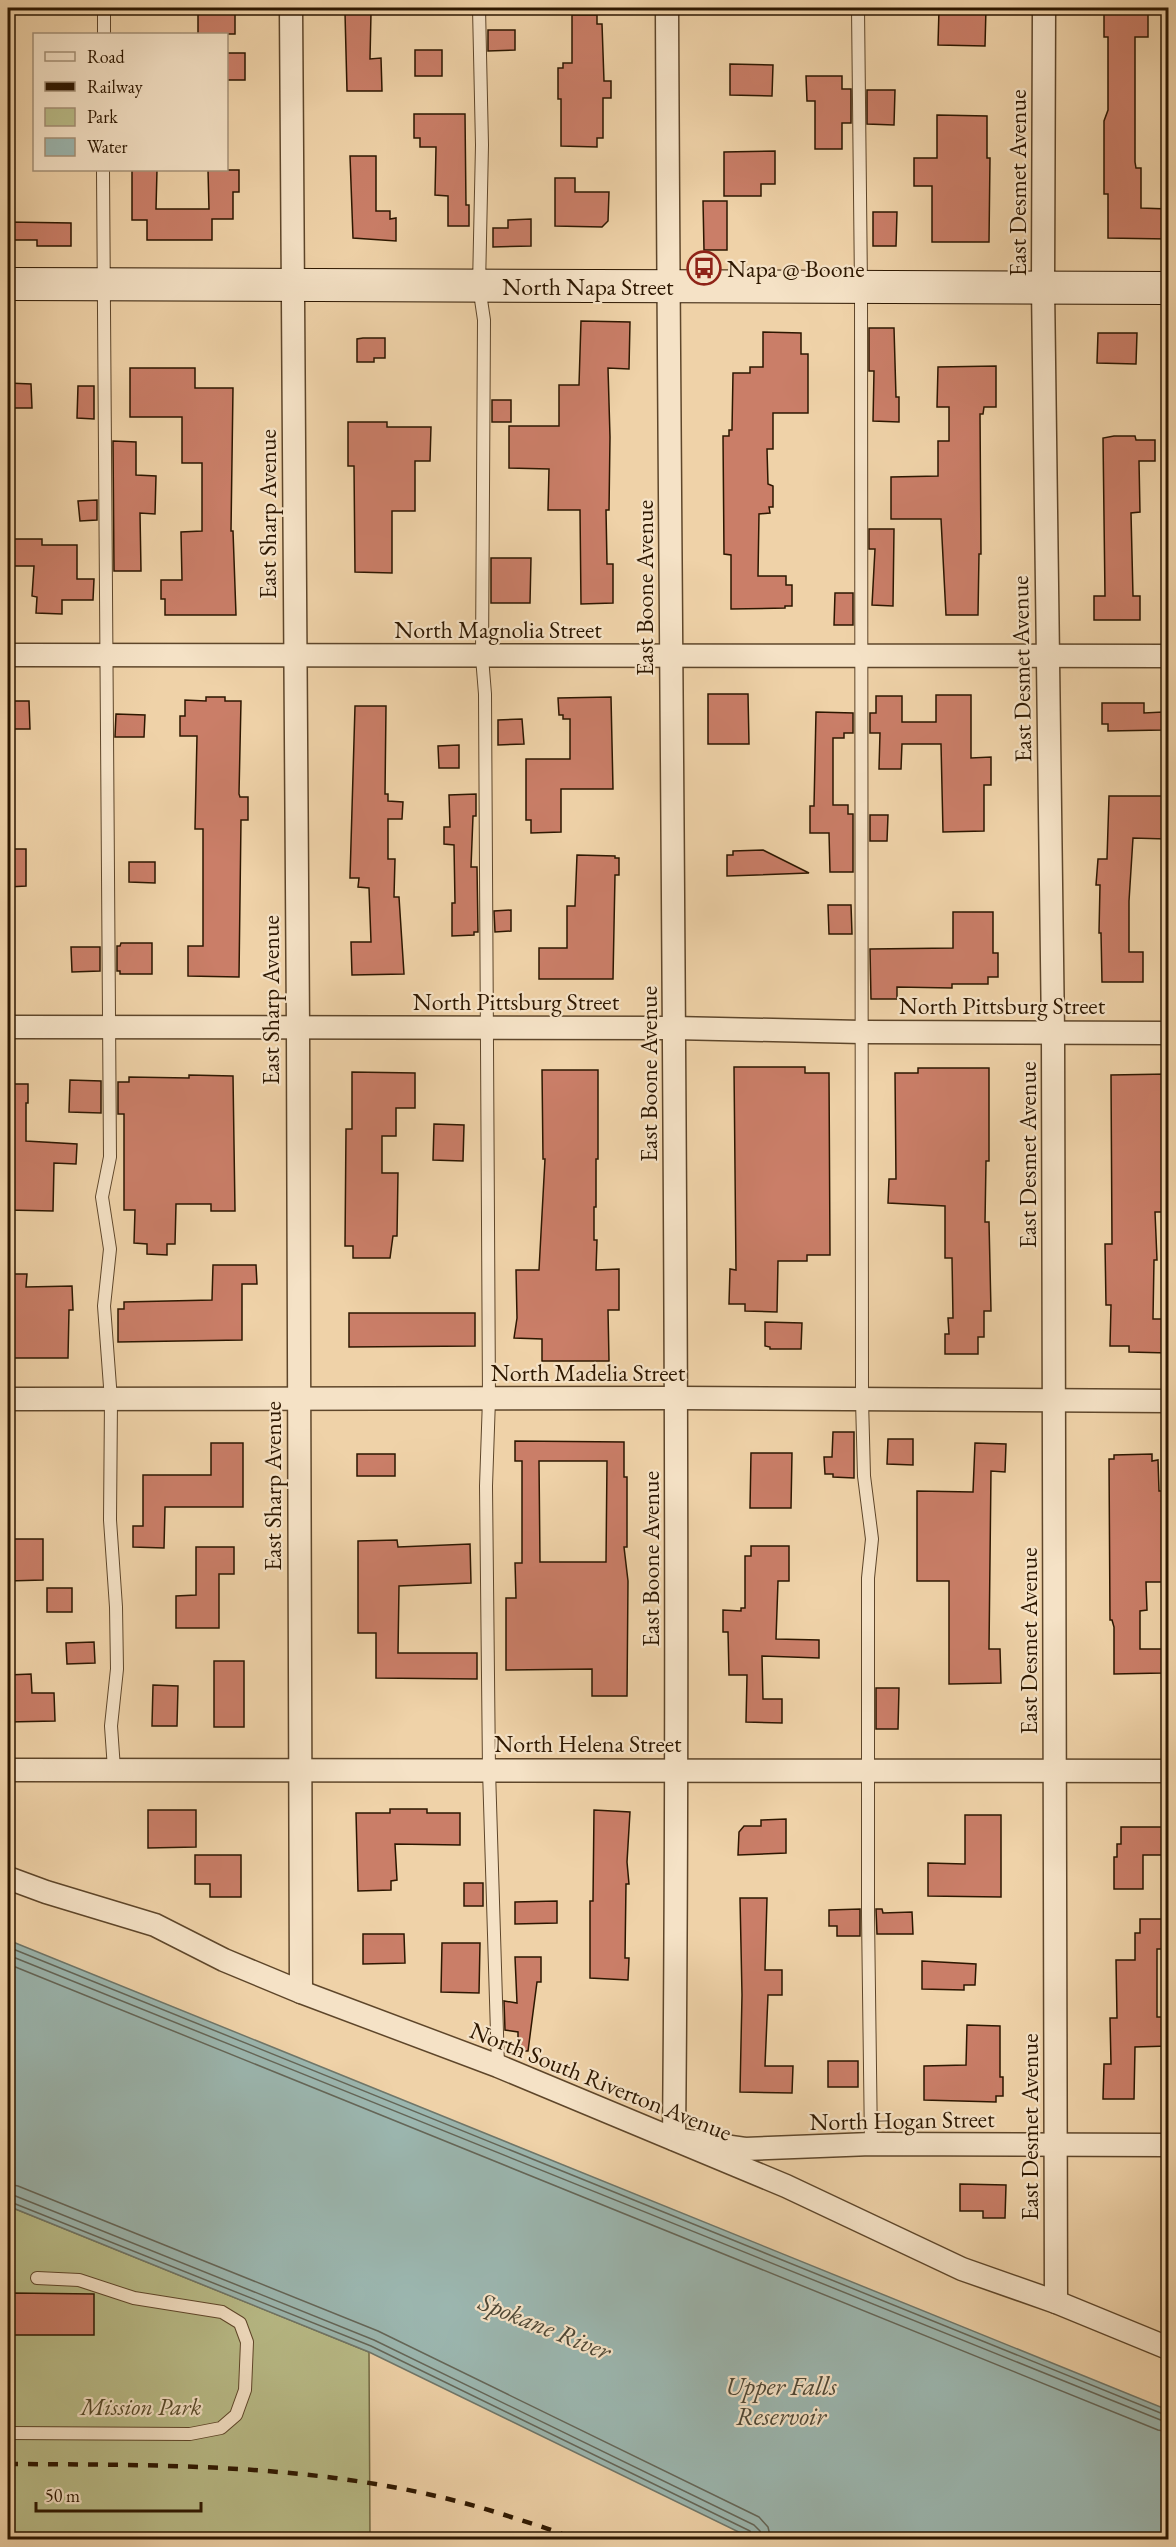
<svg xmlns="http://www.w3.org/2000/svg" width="1176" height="2547" font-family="'EB Garamond',serif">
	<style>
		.green { fill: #b9bc88; stroke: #736a44; stroke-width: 1.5 }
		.water { fill: #9bb6af; stroke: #6f7669; stroke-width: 1.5 }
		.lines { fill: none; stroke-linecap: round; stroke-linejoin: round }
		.shore { stroke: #646658; stroke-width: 1.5 }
		.building { fill: #ca7e68; stroke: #2d1700; stroke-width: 1.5; fill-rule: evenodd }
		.lane-casing { stroke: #5e462a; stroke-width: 14 }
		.street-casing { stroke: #5e462a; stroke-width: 25 }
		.secondary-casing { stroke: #2d1700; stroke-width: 34 }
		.lane { stroke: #f5e2c6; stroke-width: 12 }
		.street { stroke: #f5e2c6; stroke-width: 22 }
		.secondary { stroke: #f5e2c6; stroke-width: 32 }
		.rail { stroke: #2d1700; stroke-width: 4.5; stroke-dasharray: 10 10; stroke-linecap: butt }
		.labels { text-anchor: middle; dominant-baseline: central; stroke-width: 4.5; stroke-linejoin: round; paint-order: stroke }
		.street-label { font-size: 24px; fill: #2d1700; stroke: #f5e2c6 }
		.poi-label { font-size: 24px; fill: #2d1700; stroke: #f5e2c6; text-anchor: start }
		.park-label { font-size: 24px; font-style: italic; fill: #574929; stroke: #f5e2c6 }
		.water-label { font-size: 26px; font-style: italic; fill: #4e4735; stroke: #f5e2c6 }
	</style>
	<rect width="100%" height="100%" fill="#efd2a8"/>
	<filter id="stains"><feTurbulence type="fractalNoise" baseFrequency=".00333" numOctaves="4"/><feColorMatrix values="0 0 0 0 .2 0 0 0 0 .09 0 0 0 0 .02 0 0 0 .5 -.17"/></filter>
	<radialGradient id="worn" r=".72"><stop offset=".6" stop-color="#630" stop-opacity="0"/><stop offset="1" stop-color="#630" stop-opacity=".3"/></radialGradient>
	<polygon class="green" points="8,2206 369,2352 370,2539 8,2539"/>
	<polygon class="water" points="8,1940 1168,2410 1168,2539 753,2539 369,2352 8,2206"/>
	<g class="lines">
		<g class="shore">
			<polyline points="8,1947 1168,2416"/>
			<polyline points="8,1955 1168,2423"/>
			<polyline points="8,1964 1158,2430 1168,2432"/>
			<polyline points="8,2184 18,2186 378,2331 759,2517 768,2527 771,2540"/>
			<polyline points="8,2193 374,2340 754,2525 760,2531 762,2540"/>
			<polyline points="8,2201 371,2346 750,2531 754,2540"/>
		</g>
	</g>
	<g class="building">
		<rect x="198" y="8" width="37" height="26"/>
		<polygon points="955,8 986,8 985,46 938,45 939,9 955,9"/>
		<polygon points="1104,8 1148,8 1148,37 1135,37 1135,162 1136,168 1141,168 1141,208 1168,209 1168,239 1108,238 1108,194 1104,194 1104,121 1108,110 1108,37 1104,37"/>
		<polygon points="345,13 371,13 370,59 381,58 382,91 347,91"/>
		<polygon points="572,15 597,15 597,24 602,24 604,81 611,81 611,98 603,98 603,138 597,138 597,147 561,146 561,99 558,99 558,68 563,68 563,63 572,63"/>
		<polygon points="488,30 515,30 515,50 488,51"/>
		<rect x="415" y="50" width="27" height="26"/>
		<rect x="226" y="53" width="19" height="27"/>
		<polygon points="730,64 773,65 772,96 730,95"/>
		<polygon points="806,76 842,76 842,89 851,89 851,123 842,123 842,149 815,149 815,101 807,101"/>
		<polygon points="867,90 895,90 894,125 867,124"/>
		<polygon points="414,114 465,114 466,205 469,205 469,226 448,226 448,196 435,195 436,147 420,147 420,138 414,138"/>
		<polygon points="937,115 987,116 987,158 990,158 989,242 932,242 932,186 914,186 914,158 937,158"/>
		<polygon points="775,151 775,184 761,184 761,196 724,196 724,152"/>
		<polygon points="350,156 376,156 376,211 390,211 390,219 396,218 396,241 353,238"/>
		<polygon points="132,170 157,170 156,209 209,209 208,170 239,170 239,192 233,192 233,219 212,219 212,240 147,240 147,220 132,220"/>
		<polygon points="555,178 575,178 575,192 609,192 608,221 602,227 555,226"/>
		<polygon points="703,201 727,201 727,250 704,250"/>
		<polygon points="873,212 897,212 896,246 873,246"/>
		<polygon points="531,219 531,246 493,247 493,228 508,228 508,220"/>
		<polygon points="8,222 71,223 71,246 37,246 37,240 8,240"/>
		<polygon points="581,321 630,322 629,369 608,368 610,437 609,510 606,510 607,564 613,564 613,603 581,604 580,510 548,510 549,469 509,468 509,426 559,426 559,385 579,385"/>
		<polygon points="869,328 894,328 896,397 899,397 899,422 873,421 874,371 869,371"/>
		<polygon points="763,332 801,333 801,354 808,354 808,413 773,413 773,449 767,449 768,484 773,486 773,507 769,507 770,513 759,514 758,576 786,576 786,585 792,585 792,606 785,606 785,608 731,609 731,555 724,554 723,436 729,436 729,430 732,430 733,373 750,373 750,367 763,367"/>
		<polygon points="1098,333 1137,333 1136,364 1097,363"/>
		<polygon points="363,338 385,338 385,358 374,358 374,362 357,362 357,339"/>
		<polygon points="996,366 996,407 984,407 983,414 980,414 981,554 979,554 978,615 946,615 941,519 891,519 891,477 938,476 938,441 949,441 949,407 937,407 938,367"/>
		<polygon points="130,368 195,368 195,388 233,388 231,531 233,531 236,615 165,615 165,599 161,599 161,580 182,580 181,532 202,531 202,463 182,463 182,417 130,417"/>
		<polygon points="8,383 31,384 32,408 8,408"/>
		<polygon points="78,386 94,386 94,419 77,418"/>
		<rect x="492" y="400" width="19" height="22"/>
		<polygon points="348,422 387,422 387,427 431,427 430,461 415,461 415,511 392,511 392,573 355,572 354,466 348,466"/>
		<polygon points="1114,436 1135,436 1136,440 1155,440 1155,461 1139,461 1140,512 1131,513 1133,596 1140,596 1140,620 1094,620 1094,596 1105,596 1103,438"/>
		<polygon points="113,441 136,442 136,475 156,476 155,514 140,513 141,571 114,571"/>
		<polygon points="97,500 97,520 80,521 78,501"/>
		<polygon points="869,529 894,529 893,606 872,605 875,549 869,549"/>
		<polygon points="8,539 42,539 42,545 77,545 77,579 94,579 93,600 62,600 62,614 36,613 37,597 32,596 34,566 8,566"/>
		<polygon points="491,558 531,558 530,603 491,603"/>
		<polygon points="835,593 853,593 853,625 834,625"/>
		<polygon points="708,694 748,694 749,744 708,744"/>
		<polygon points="936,695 971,695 971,758 991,757 991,785 984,785 984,831 943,832 941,744 902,744 901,769 879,769 880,733 870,733 870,713 876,713 876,696 902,696 902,722 936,722"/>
		<polygon points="206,697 225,697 225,701 241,701 239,794 240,797 248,797 248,820 241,820 239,977 188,976 188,946 203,946 203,829 195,829 197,736 180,736 180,716 185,716 185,700 206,701"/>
		<polygon points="611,697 613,789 561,789 561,832 531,833 531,820 526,820 526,759 570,759 570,719 563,719 563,715 559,715 558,698"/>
		<polygon points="8,701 29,701 30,729 8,729"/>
		<polygon points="1102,703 1144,703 1144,713 1163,712 1163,730 1108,731 1108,724 1102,724"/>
		<polygon points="355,706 386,706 385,794 388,794 388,801 403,802 402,819 388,819 388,859 395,859 394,897 399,897 404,974 352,975 351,942 371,942 369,888 358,887 359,878 350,878"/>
		<polygon points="816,712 853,713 853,733 844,733 844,738 833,738 833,805 848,805 848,814 853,814 853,872 830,872 829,833 810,833 810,806 814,806"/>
		<polygon points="116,714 145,715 144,737 115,737"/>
		<polygon points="522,719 524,744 498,745 498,720"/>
		<polygon points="459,745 459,768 439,768 438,746"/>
		<polygon points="476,794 476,816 473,816 471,867 477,867 478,932 474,932 474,935 452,936 452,903 455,903 454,845 444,844 444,827 450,827 449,795"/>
		<polygon points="1109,796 1167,796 1166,839 1133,838 1129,901 1129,952 1143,952 1143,982 1102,982 1101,933 1099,933 1100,885 1096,885 1098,859 1107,859"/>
		<polygon points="870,815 888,815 887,841 870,841"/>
		<polygon points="8,849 26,849 26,886 8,887"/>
		<polygon points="763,850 809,873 727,876 727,855 733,855 733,851"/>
		<polygon points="577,855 615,856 615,858 619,858 619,875 615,875 613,979 539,979 539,948 567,948 567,906 575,906"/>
		<polygon points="129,862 155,862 155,883 129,882"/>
		<polygon points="828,905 851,905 852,934 829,934"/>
		<polygon points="511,910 511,931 495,932 494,911"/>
		<polygon points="953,912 993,912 993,953 998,953 998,977 988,977 988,984 952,984 952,988 897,987 897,999 871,999 870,949 953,948"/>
		<polygon points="121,943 152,943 152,974 120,974 120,971 117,971 117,946 120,946"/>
		<polygon points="71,947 100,947 100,971 72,972"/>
		<polygon points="734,1067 805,1067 805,1073 829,1073 830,1255 807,1255 807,1261 778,1261 777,1312 745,1311 745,1304 729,1304 730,1269 736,1270"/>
		<polygon points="918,1068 989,1068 989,1161 986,1161 985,1222 989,1222 991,1311 984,1311 984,1337 978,1337 978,1354 945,1354 945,1334 949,1334 948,1318 953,1318 952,1258 945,1258 945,1206 888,1203 889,1179 896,1179 895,1073 918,1073"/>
		<polygon points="542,1070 598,1070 598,1159 596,1159 596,1207 594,1207 594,1240 597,1240 596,1270 619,1269 619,1310 608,1310 609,1361 542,1361 542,1339 514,1338 517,1318 516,1270 539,1270 545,1159 543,1159"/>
		<polygon points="352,1072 415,1073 415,1108 396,1108 396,1136 382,1136 382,1173 398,1173 397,1236 393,1236 390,1258 353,1258 353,1246 345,1246 346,1129 352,1129"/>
		<polygon points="1168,1074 1168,1212 1155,1212 1157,1260 1154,1260 1153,1319 1168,1319 1168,1353 1129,1352 1129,1346 1110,1346 1111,1305 1106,1305 1105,1244 1112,1244 1111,1075"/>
		<polygon points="189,1075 233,1076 235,1211 211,1211 211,1204 176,1204 175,1244 167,1244 167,1255 147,1254 147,1244 134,1243 135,1210 124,1210 124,1114 118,1114 118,1082 129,1082 129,1077 189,1078"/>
		<polygon points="70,1080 101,1081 101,1113 69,1112"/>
		<polygon points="8,1084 28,1084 28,1103 26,1103 26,1141 77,1144 76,1164 54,1163 53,1211 8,1210"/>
		<polygon points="434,1124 464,1125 463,1161 433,1160"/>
		<polygon points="213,1265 256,1265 257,1284 242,1284 242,1340 118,1342 118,1309 124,1309 124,1302 212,1300"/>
		<polygon points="8,1274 27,1274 26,1287 72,1286 73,1310 69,1310 68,1358 8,1358"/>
		<polygon points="349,1313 475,1313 475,1346 349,1347"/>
		<polygon points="765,1322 802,1323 801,1349 770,1349 770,1347 765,1346"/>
		<polygon points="833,1432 854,1432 854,1478 833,1477 833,1474 825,1474 824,1457 832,1457"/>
		<polygon points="888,1439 913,1439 913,1465 887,1464"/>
		<path d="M515,1441L624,1442V1477H627V1547H624L628,1581L627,1696H592V1669L506,1670V1598H516L515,1563H522V1461H515ZM539,1461H607L606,1562H540Z"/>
		<polygon points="211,1443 243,1443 243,1507 165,1507 164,1548 133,1547 133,1526 143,1526 143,1475 211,1475"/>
		<polygon points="975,1443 1006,1444 1005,1472 991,1471 989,1649 1000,1649 1001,1683 949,1684 949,1581 917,1581 917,1491 973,1492"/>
		<polygon points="751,1453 792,1453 791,1508 750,1508"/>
		<rect x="357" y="1454" width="38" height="22"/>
		<polygon points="1152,1454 1152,1461 1158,1460 1159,1491 1168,1491 1168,1582 1146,1582 1147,1610 1140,1611 1140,1649 1162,1649 1162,1673 1114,1674 1114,1627 1112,1620 1110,1620 1109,1459 1114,1459 1114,1455"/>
		<polygon points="8,1539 43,1539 43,1580 8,1581"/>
		<polygon points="397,1540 398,1547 470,1544 471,1583 399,1586 398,1653 477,1653 477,1679 376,1678 376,1633 358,1633 358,1541"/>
		<polygon points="751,1546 789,1546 789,1581 778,1581 776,1639 819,1640 819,1658 762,1656 763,1699 782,1699 782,1723 746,1722 747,1675 729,1675 728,1632 723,1632 723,1610 741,1611 741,1608 745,1608 745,1556 751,1556"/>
		<polygon points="196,1547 234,1547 234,1574 219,1574 219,1628 176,1628 176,1596 196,1595"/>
		<rect x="47" y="1588" width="25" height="24"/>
		<polygon points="94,1642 95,1663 67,1664 66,1643"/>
		<rect x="214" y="1661" width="30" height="66"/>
		<polygon points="31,1674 32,1693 54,1693 55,1721 8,1722 8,1675"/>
		<polygon points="153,1685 178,1686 177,1726 152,1726"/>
		<polygon points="876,1688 899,1688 898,1729 876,1729"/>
		<polygon points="390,1809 427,1809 427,1813 460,1813 460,1845 395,1844 397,1880 391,1881 391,1890 358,1891 356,1813 390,1813"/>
		<polygon points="148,1810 196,1810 196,1847 148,1848"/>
		<polygon points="594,1810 630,1812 627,1862 629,1884 626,1884 625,1958 629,1958 628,1980 590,1978 590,1901 593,1901"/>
		<polygon points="965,1815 1001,1815 1001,1897 928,1896 928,1863 965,1864"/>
		<polygon points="786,1819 786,1853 738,1855 739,1832 744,1826 761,1826 761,1820"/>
		<polygon points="1121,1827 1168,1827 1168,1855 1143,1855 1143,1889 1114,1889 1114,1857 1117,1857 1117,1844 1121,1844"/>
		<polygon points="195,1855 241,1855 241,1897 210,1897 210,1884 195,1884"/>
		<rect x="464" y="1883" width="19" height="23"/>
		<polygon points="740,1898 767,1898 765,1970 782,1970 782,1995 768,1995 765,2066 793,2066 792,2093 740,2092 742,1995"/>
		<polygon points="557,1901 557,1923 515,1924 515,1902"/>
		<polygon points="860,1909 860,1936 837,1936 837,1926 829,1926 829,1910"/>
		<polygon points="876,1909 882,1909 883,1913 912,1912 913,1934 877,1934"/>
		<polygon points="1140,1919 1168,1919 1168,1949 1157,1949 1157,2017 1168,2017 1168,2046 1135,2047 1134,2099 1103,2099 1104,2064 1111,2064 1110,2018 1117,2018 1116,1960 1135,1960 1135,1933 1140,1933"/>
		<polygon points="363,1934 404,1934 405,1963 363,1964"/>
		<polygon points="442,1943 480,1943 479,1993 441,1992"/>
		<polygon points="515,1957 541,1957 541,1982 537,1982 528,2051 518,2051 518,2032 505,2030 504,2001 517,2003"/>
		<polygon points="922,1961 976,1964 975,1985 964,1985 964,1990 922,1989"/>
		<polygon points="967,2025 1000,2026 1000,2077 1003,2077 1003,2096 996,2096 996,2102 924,2100 924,2066 966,2065"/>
		<rect x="828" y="2061" width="30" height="26"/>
		<polygon points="960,2184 1006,2185 1005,2218 983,2218 983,2211 960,2211"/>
		<polygon points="13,2293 94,2294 94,2335 13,2335"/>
	</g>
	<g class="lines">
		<defs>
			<g id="lane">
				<polyline points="479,8 482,145 479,286 484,320 482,657 485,694 489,1399 486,1486 489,1770 498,2066"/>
				<polyline points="858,8 861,288 862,1400 864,1476 872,1539 868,1578 868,1915 871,2144"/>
				<polyline points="104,34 104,8"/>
				<polyline points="103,170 110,1157 102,1197 110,1249 104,1306 111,1400 110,1520 116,1607 117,1669 111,1726 114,1769"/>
				<polyline points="8,2433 190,2434 221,2428 236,2415 245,2390 247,2342 240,2323 222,2312 134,2298 79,2280 37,2278"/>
			</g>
			<g id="street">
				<polyline points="291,8 298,1028 301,1992"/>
				<path d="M667,8C670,718 681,1429 674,2139L745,2149L871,2144L1168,2145"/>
				<polyline points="1044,8 1043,287 1053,1033 1056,2302"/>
				<polyline points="8,655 1168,656"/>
				<polyline points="8,1027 674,1028 862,1032 1168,1033"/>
				<polyline points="8,1399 677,1398 1168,1401"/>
				<polyline points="8,1770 1168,1771"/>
				<polyline points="8,1878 46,1892 155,1925 224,1960 301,1992 498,2066 786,2186 962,2269 1056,2302 1168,2348"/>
			</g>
			<polyline id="secondary" points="8,284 1168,288"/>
		</defs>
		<use href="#lane" class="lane-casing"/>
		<use href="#street" class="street-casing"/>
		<use href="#secondary" class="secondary-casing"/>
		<use href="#lane" class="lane"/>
		<use href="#street" class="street"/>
		<use href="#secondary" class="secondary"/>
		<path class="rail" d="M8,2464C178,2465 348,2463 511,2517C533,2524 555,2530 576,2540"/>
	</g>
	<defs>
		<symbol id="bus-ring" viewBox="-11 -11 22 22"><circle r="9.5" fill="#f5e2c6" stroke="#8f2418" stroke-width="1.5"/><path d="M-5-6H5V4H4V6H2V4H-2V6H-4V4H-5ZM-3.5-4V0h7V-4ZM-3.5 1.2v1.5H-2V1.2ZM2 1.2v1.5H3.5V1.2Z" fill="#8f2418"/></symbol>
	</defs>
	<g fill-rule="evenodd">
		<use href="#bus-ring" x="685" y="249" width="38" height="38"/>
	</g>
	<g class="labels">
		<g class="street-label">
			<text transform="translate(1017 183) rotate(-90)">East Desmet Avenue</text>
			<text x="588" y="286">North Napa Street</text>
			<text transform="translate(267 514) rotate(-90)">East Sharp Avenue</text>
			<text transform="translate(644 588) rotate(-90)">East Boone Avenue</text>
			<text x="498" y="629">North Magnolia Street</text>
			<text transform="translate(1021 669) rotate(-91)">East Desmet Avenue</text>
			<text transform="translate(270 1000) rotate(-90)">East Sharp Avenue</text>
			<text x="516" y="1001">North Pittsburg Street</text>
			<text x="1002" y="1005">North Pittsburg Street</text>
			<text transform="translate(648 1074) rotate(-90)">East Boone Avenue</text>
			<text transform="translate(1027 1155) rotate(-90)">East Desmet Avenue</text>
			<text x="588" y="1372">North Madelia Street</text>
			<text transform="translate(272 1486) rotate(-90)">East Sharp Avenue</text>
			<text transform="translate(650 1559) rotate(-90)">East Boone Avenue</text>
			<text transform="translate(1028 1641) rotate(-90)">East Desmet Avenue</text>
			<text x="588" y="1743">North Helena Street</text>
			<text transform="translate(601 2081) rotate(22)">North South Riverton Avenue</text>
			<text transform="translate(902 2120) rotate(-1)">North Hogan Street</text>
			<text transform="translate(1029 2127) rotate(-90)">East Desmet Avenue</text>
		</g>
		<g class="poi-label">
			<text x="727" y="268">Napa @ Boone</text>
		</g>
		<g class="park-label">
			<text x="141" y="2406">Mission Park</text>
		</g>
		<g class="water-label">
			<text transform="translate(545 2326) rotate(22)">Spokane River</text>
			<text x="781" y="2386">Upper Falls<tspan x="781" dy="30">Reservoir</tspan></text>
		</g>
	</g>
	<rect width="1176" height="2547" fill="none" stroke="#efd2a8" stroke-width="30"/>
	<rect x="9" y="9" width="1158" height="2529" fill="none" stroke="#2d1700" stroke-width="3"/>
	<rect x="15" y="15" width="1146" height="2517" fill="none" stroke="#2d1700" stroke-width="1.5"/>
	<rect x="33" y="33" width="195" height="138" fill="#f5e2c6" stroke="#a59177" stroke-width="1.5"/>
	<rect x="45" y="52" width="30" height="9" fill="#f5e2c6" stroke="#a59177" stroke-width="1.5"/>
	<text x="87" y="63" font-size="18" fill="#2d1700">Road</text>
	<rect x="45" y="82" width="30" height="9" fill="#2d1700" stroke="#a59177" stroke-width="1.5"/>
	<text x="87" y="93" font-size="18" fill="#2d1700">Railway</text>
	<rect x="45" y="108" width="30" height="18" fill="#b9bc88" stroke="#a59177" stroke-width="1.5"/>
	<text x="87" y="123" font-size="18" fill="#2d1700">Park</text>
	<rect x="45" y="138" width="30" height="18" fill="#9bb6af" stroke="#a59177" stroke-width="1.5"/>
	<text x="87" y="153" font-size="18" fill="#2d1700">Water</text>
	<path d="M36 2502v9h165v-9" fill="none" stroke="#2d1700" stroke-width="3"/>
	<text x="45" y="2502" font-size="18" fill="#2d1700" stroke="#f5e2c6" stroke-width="4.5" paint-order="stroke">50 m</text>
	<rect width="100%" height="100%" filter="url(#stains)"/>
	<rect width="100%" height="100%" fill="url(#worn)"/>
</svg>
